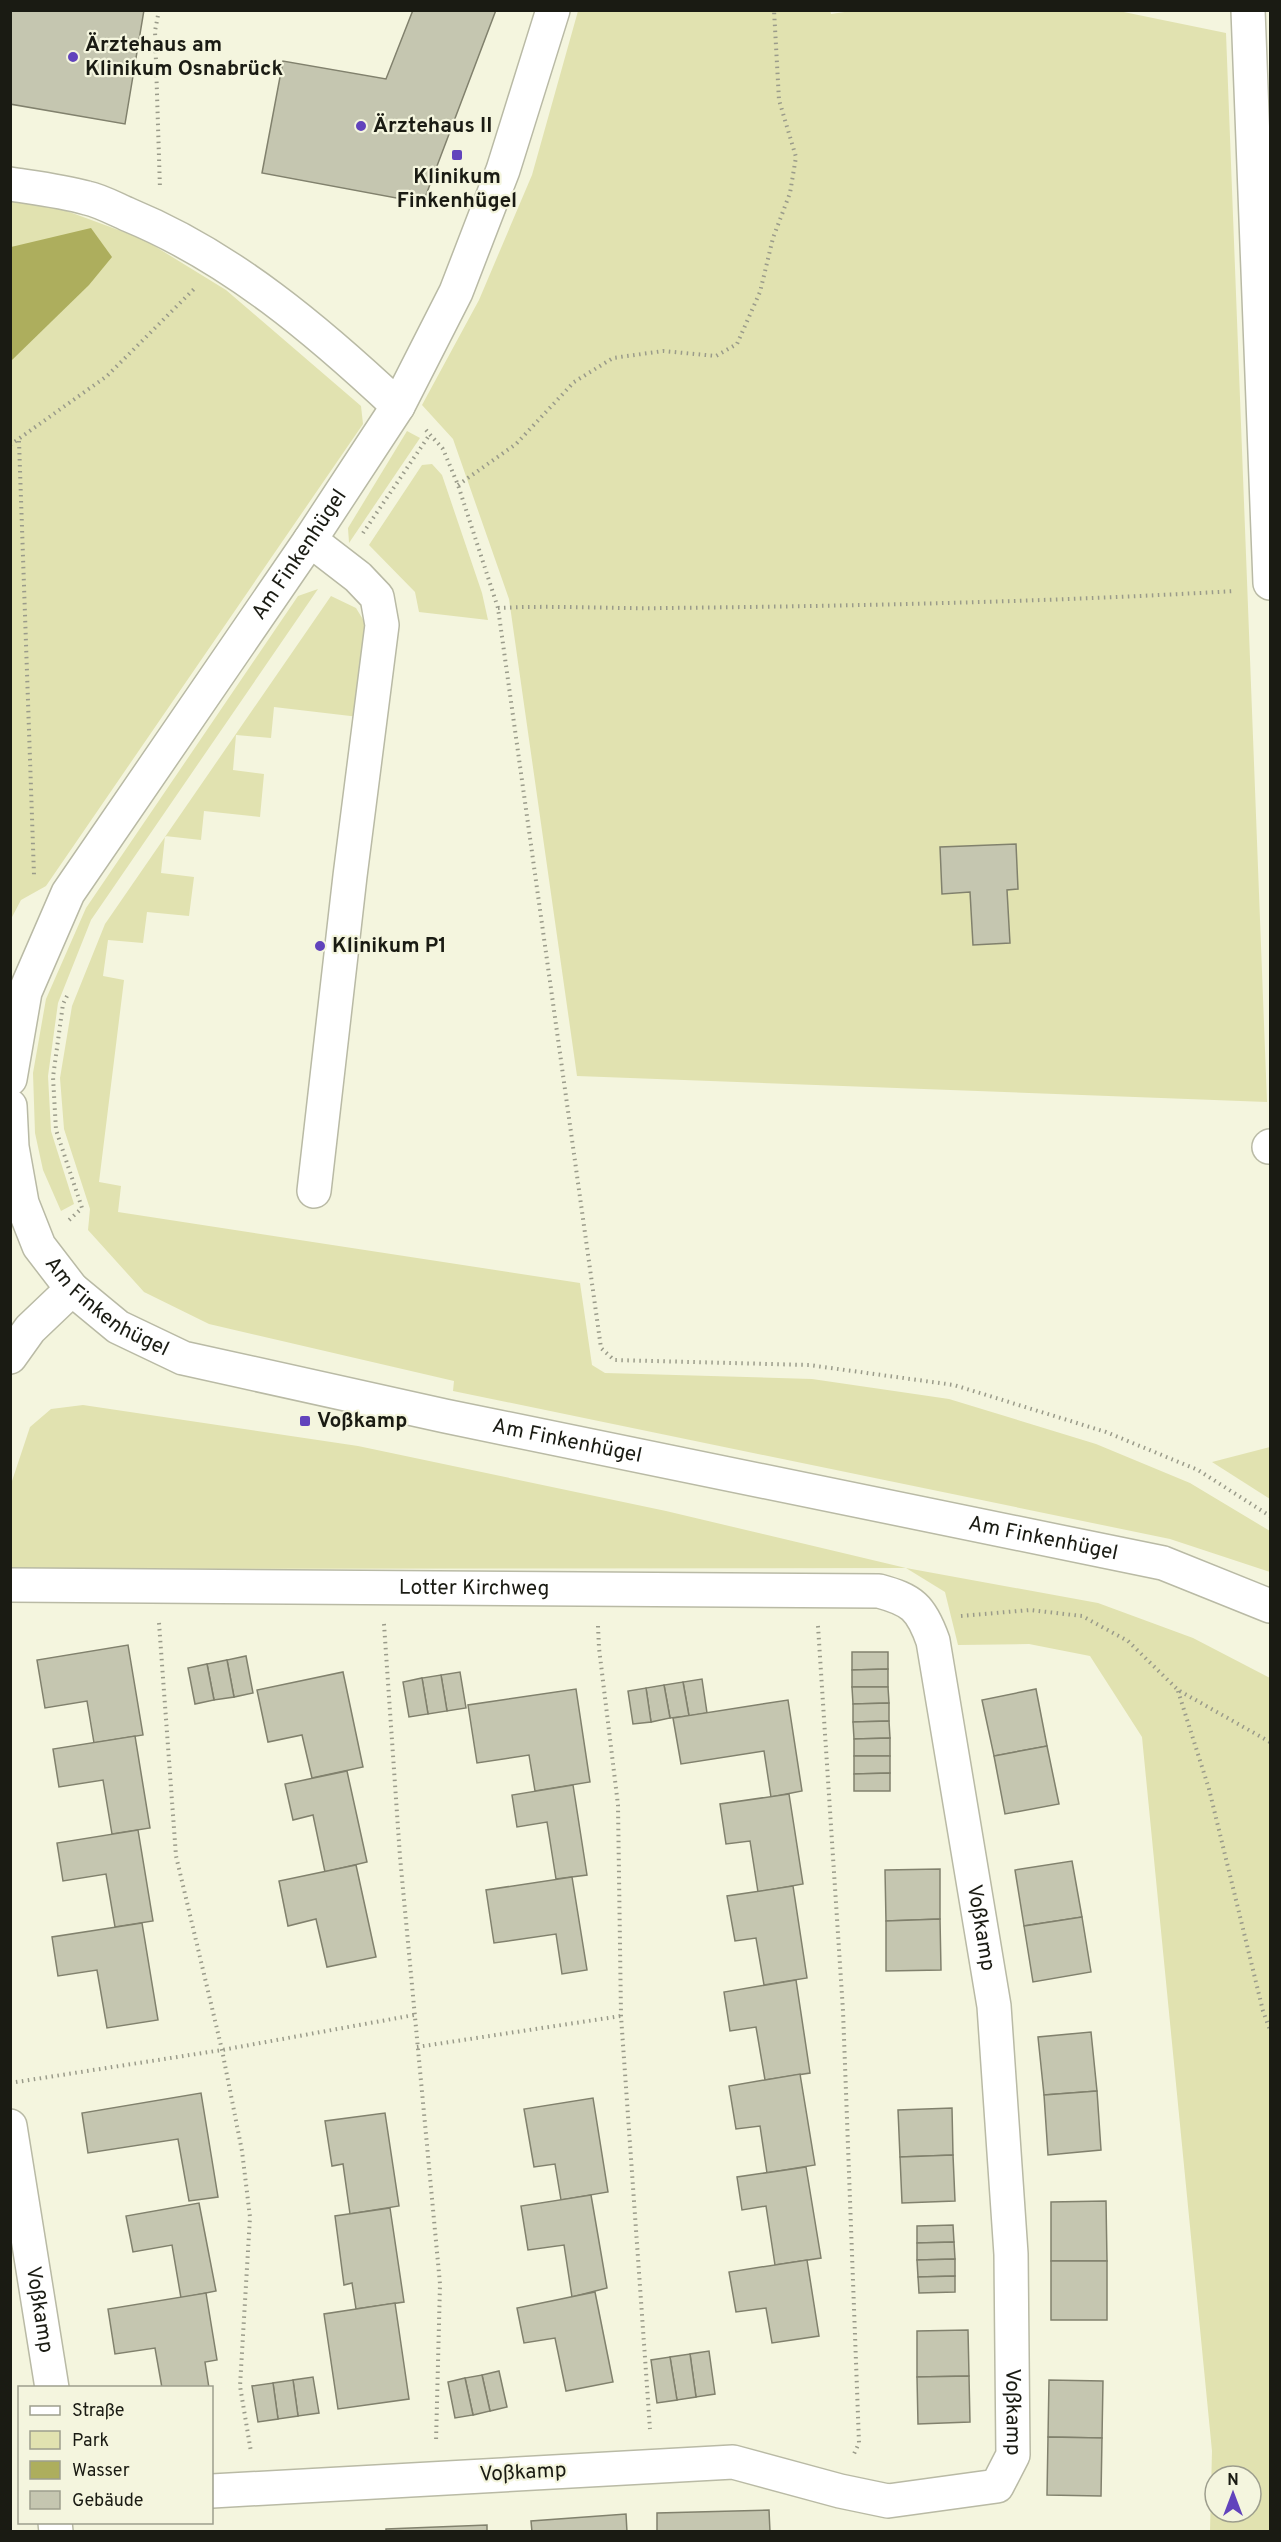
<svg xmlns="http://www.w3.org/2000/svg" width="1281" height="2542" font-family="Overpass,sans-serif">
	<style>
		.green { fill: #e1e2b0; fill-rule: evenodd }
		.water { fill: #adae5d }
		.building { fill: #c5c6b0; stroke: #81816d; stroke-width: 1.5 }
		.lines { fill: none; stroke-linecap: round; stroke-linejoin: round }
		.minor-casing { stroke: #b9baa5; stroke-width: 36 }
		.path { stroke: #9a9b8a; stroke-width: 4; stroke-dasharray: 1.5 4.5; stroke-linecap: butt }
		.minor { stroke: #fff; stroke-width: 33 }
		.poi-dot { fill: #6143bc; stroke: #f4f5de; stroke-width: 2 }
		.labels { text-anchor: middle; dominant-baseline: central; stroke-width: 4.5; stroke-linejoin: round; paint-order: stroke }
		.poi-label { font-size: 21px; font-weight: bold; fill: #1a1b13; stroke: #f4f5de; text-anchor: start }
		.street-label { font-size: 21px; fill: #1a1b13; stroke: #f4f5de }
	</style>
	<rect width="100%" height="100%" fill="#f4f5de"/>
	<g class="green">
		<polygon points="830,10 831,14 858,10 1114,10 1226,33 1267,1102 577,1076 509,599 453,439 422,405 479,300 532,175 578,11"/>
		<polygon points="11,201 64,210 143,239 226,290 361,406 363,424 46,886 21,900 11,919"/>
		<polygon points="407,431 420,438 349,543 348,528"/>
		<polygon points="432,464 442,475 482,593 488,620 419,612 415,592 369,545 422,465"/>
		<polygon points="318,589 91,920 58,1003 48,1076 51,1131 74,1204 61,1211 43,1170 35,1133 33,1073 46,999 86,908 298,596"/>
		<polygon points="331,596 356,608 370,631 359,717 274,707 271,738 236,735 233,770 264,774 260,817 204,811 201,840 165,836 161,873 194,877 189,916 147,912 143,943 108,940 103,976 124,980 99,1182 121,1186 118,1212 580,1283 592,1365 605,1373 812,1379 949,1399 1096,1444 1190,1483 1270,1531 1270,1572 1170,1539 453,1391 454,1381 209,1324 144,1292 88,1230 90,1209 64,1129 60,1078 72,1006 105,924"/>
		<path d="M83,1405L358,1446L666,1511L906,1568L1098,1603L1193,1638L1270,1678V2531H1210L1212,2451L1142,1737L1090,1656L1029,1644L958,1645L945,1592L906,1568L11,1569V1484L30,1427L51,1409ZM1215,2476H1251V2512H1215Z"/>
		<polygon points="1270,1447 1270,1499 1212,1462"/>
	</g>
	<polygon class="water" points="91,228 112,257 89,285 11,361 11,247"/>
	<g class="building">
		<polygon points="10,10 144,10 125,124 10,104"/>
		<polygon points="413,10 496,10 423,203 262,173 283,61 386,79"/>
		<polygon points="1016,844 1018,889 1007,890 1010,943 973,945 970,892 942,894 940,847"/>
		<polygon points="128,1645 143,1735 94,1743 87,1701 45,1708 37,1660"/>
		<polygon points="852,1652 888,1652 888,1669 852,1670"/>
		<polygon points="246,1656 253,1693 234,1697 227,1660"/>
		<polygon points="227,1660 234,1697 214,1700 207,1664"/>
		<polygon points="207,1664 214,1700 195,1704 188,1668"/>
		<polygon points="888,1669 888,1687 852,1687 852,1670"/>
		<polygon points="343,1672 363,1767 312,1778 302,1735 268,1742 257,1690"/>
		<polygon points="460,1672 466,1708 447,1711 441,1675"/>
		<polygon points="441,1675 447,1711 428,1714 422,1678"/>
		<polygon points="422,1678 428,1714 409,1717 403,1682"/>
		<polygon points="702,1679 707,1713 689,1716 683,1682"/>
		<polygon points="683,1682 689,1716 670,1718 664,1685"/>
		<polygon points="664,1685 670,1718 651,1722 646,1688"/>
		<polygon points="852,1687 888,1687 889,1703 853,1704"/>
		<polygon points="646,1688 651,1722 633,1724 628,1691"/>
		<polygon points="576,1689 590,1782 535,1791 529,1755 477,1763 468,1705"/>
		<polygon points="1036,1689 1047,1746 994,1756 982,1700"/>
		<polygon points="788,1700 802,1791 771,1797 764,1751 681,1764 673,1718"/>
		<polygon points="889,1703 889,1721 853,1722 853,1704"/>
		<polygon points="889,1721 890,1738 854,1739 853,1722"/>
		<polygon points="135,1736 150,1828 112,1834 103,1780 59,1787 53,1749"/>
		<polygon points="890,1738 890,1756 854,1756 854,1739"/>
		<polygon points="1047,1746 1059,1804 1005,1814 994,1756"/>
		<polygon points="854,1756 890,1756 890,1773 854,1774"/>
		<polygon points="347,1771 367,1862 325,1872 313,1815 293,1820 285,1784"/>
		<polygon points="890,1773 890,1791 854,1791 854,1774"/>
		<polygon points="573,1785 587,1875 556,1879 547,1822 517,1827 512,1795"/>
		<polygon points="789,1794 803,1884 758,1892 750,1841 726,1844 720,1804"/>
		<polygon points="138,1830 153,1921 115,1927 106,1874 63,1881 57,1843"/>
		<polygon points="1072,1861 1082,1917 1024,1926 1015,1870"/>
		<polygon points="356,1865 376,1957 327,1967 316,1919 288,1926 279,1881"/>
		<polygon points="940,1869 940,1919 886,1921 885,1870"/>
		<polygon points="572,1877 587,1970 562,1974 556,1934 494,1943 486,1890"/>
		<polygon points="793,1886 807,1978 764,1985 756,1938 735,1941 727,1896"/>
		<polygon points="1082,1917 1091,1972 1033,1982 1024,1926"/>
		<polygon points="940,1919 941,1970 886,1971 886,1921"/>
		<polygon points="142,1923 158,2020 107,2028 97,1970 58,1976 52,1937"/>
		<polygon points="796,1980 810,2073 765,2080 756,2027 730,2031 724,1992"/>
		<polygon points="1091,2032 1097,2091 1044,2095 1038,2037"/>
		<polygon points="800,2074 815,2165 767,2173 760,2126 736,2129 729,2086"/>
		<polygon points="1097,2091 1101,2150 1048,2155 1044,2095"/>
		<polygon points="201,2093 218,2197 189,2201 178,2139 88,2153 82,2113"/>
		<polygon points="593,2098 608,2192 561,2200 555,2164 534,2167 524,2109"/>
		<polygon points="952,2108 953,2155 900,2157 898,2110"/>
		<polygon points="385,2113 399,2206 350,2214 343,2164 332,2166 325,2121"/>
		<polygon points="953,2155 955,2201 902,2203 900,2157"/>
		<polygon points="806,2167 821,2258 775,2265 766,2206 742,2210 737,2177"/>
		<polygon points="591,2195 607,2288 572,2297 564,2245 528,2250 521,2206"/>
		<polygon points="1106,2201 1107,2261 1051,2261 1051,2202"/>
		<polygon points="199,2203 216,2291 181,2298 172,2245 133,2252 126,2216"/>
		<polygon points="390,2208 404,2302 356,2309 352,2283 344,2285 335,2216"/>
		<polygon points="953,2225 954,2242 917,2243 917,2226"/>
		<polygon points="954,2242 955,2259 917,2260 917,2243"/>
		<polygon points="955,2259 955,2276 918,2277 917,2260"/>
		<polygon points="807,2260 819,2336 772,2343 766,2308 736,2312 729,2272"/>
		<rect x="1051" y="2261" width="56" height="59"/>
		<polygon points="955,2276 955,2292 919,2293 918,2277"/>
		<polygon points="595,2292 613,2382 566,2391 555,2338 524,2343 517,2308"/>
		<polygon points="206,2293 217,2360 205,2362 209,2388 162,2388 155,2348 115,2354 108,2309"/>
		<polygon points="395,2303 409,2399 338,2409 324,2314"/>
		<polygon points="968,2330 969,2376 917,2377 917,2331"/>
		<polygon points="709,2351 715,2394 696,2397 690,2354"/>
		<polygon points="690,2354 696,2397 677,2400 670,2357"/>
		<polygon points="670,2357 677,2400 657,2403 651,2360"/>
		<polygon points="499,2371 507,2407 490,2411 482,2375"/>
		<polygon points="482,2375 490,2411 473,2415 465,2378"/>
		<polygon points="969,2376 970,2422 918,2424 917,2377"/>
		<polygon points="313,2377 319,2413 298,2416 293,2380"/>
		<polygon points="465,2378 473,2415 455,2418 448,2382"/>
		<polygon points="293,2380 298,2416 278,2419 273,2383"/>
		<polygon points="1049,2380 1103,2381 1102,2438 1048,2437"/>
		<polygon points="273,2383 278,2419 258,2422 252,2386"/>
		<polygon points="1048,2437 1102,2438 1101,2496 1047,2495"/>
		<polygon points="769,2510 770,2532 657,2532 657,2513"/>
		<polygon points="626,2514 627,2532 532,2532 531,2521"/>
		<polygon points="487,2525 487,2532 386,2532 386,2529"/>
	</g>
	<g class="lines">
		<defs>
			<g id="minor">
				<polyline points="1248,10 1270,583"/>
				<path d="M10,184C36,188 62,191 87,198C101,201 115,209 129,215C231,257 318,331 398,406"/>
				<polyline points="310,540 358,577 377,597 382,625 350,876 314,1191"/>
				<path id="s1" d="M10,1079L25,992L68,893L310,540L398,406L456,292L503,170L553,10"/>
				<path id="s2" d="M10,1106L12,1147L22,1203L39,1246L72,1289L118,1327L183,1358L445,1416L1163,1563L1270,1606"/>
				<polyline points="1269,1147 1270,1146"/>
				<polyline points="10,1357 30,1329 72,1289"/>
				<path id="s3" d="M10,1585L879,1591C912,1600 921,1607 933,1641L994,2006L1011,2254L1013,2455L997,2486L888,2501L840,2491L733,2462L212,2491"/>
				<path id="s4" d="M10,2126L52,2388"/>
				<polyline points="55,2522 56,2532"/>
			</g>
		</defs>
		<use href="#minor" class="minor-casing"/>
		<g class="path">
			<polyline points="159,10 155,31 160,189"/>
			<polyline points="426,430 443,449 458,485 498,608 601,1348 614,1360 809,1365 954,1385 1106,1432 1198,1470 1270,1516"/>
			<polyline points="19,441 34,875"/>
			<polyline points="10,445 107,376 194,289"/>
			<polyline points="458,485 516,444 574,382 613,358 663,351 716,356 737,344 760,292 773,238 790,193 796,157 779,100 774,10"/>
			<polyline points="363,533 430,434"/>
			<path d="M498,608C554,605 610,609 666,608C856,606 1046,602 1235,591"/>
			<polyline points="67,996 63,1004 53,1077 56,1130 82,1208 67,1222"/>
			<polyline points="961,1616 1030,1610 1082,1616 1128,1641 1178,1690 1270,1742"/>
			<polyline points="159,1623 176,1856 222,2050 242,2151 250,2217 240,2386 251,2452"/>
			<polyline points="384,1624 400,1857 440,2284 436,2442"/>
			<polyline points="598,1626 599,1648 618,1805 621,2016 650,2429"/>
			<polyline points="818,1626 843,2011 859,2443 853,2456"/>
			<polyline points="1178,1691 1209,1789 1263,2011 1270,2030"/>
			<polyline points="417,2047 621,2016"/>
			<polyline points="10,2083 222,2050 414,2015"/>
		</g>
		<use href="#minor" class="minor"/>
	</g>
	<g class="poi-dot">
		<circle cx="73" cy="57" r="6"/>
		<circle cx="361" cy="126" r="6"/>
		<rect x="451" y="149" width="12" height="12" rx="3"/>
		<circle cx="320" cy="946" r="6"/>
		<rect x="299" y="1415" width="12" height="12" rx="3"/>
	</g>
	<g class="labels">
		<g class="poi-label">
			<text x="85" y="45">Ärztehaus am<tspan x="85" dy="24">Klinikum Osnabrück</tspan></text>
			<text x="373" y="126">Ärztehaus II</text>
			<text x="457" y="177" text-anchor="middle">Klinikum<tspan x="457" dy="24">Finkenhügel</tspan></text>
			<text x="332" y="946">Klinikum P1</text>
			<text x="317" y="1421">Voßkamp</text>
		</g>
		<g class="street-label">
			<text stroke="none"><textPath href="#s1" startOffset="606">Am Finkenhügel</textPath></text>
			<text stroke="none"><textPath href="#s2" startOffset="237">Am Finkenhügel</textPath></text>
			<text stroke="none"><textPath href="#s2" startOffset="723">Am Finkenhügel</textPath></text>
			<text stroke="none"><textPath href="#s2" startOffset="1209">Am Finkenhügel</textPath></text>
			<text stroke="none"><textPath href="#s3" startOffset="464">Lotter Kirchweg</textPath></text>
			<text stroke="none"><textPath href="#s3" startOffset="1238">Voßkamp</textPath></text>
			<text stroke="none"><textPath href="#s4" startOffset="186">Voßkamp</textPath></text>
			<text stroke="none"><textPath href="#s3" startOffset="1724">Voßkamp</textPath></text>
			<text transform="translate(523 2473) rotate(-3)">Voßkamp</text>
		</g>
	</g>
	<rect width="1281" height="2542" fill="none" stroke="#1a1b13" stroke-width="24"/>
	<rect x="18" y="2386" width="195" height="138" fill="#f4f5de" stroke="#9d9e8d" stroke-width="1.5"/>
	<rect x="30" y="2406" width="30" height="9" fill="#ffffff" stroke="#9d9e8d" stroke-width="1.5"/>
	<text x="72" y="2416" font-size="18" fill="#1a1b13">Straße</text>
	<rect x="30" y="2431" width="30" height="18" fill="#e1e2b0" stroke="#9d9e8d" stroke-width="1.5"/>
	<text x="72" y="2446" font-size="18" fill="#1a1b13">Park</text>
	<rect x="30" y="2461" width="30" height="18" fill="#adae5d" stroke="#9d9e8d" stroke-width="1.5"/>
	<text x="72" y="2476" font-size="18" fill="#1a1b13">Wasser</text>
	<rect x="30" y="2491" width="30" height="18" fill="#c5c6b0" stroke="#9d9e8d" stroke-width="1.5"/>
	<text x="72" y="2506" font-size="18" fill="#1a1b13">Gebäude</text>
	<g transform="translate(1233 2494)"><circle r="28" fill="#f4f5de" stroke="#9d9e8d" stroke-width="1.5"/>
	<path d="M0-4.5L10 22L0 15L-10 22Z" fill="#6143bc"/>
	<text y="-9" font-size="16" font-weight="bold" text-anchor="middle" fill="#1a1b13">N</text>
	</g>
</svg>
